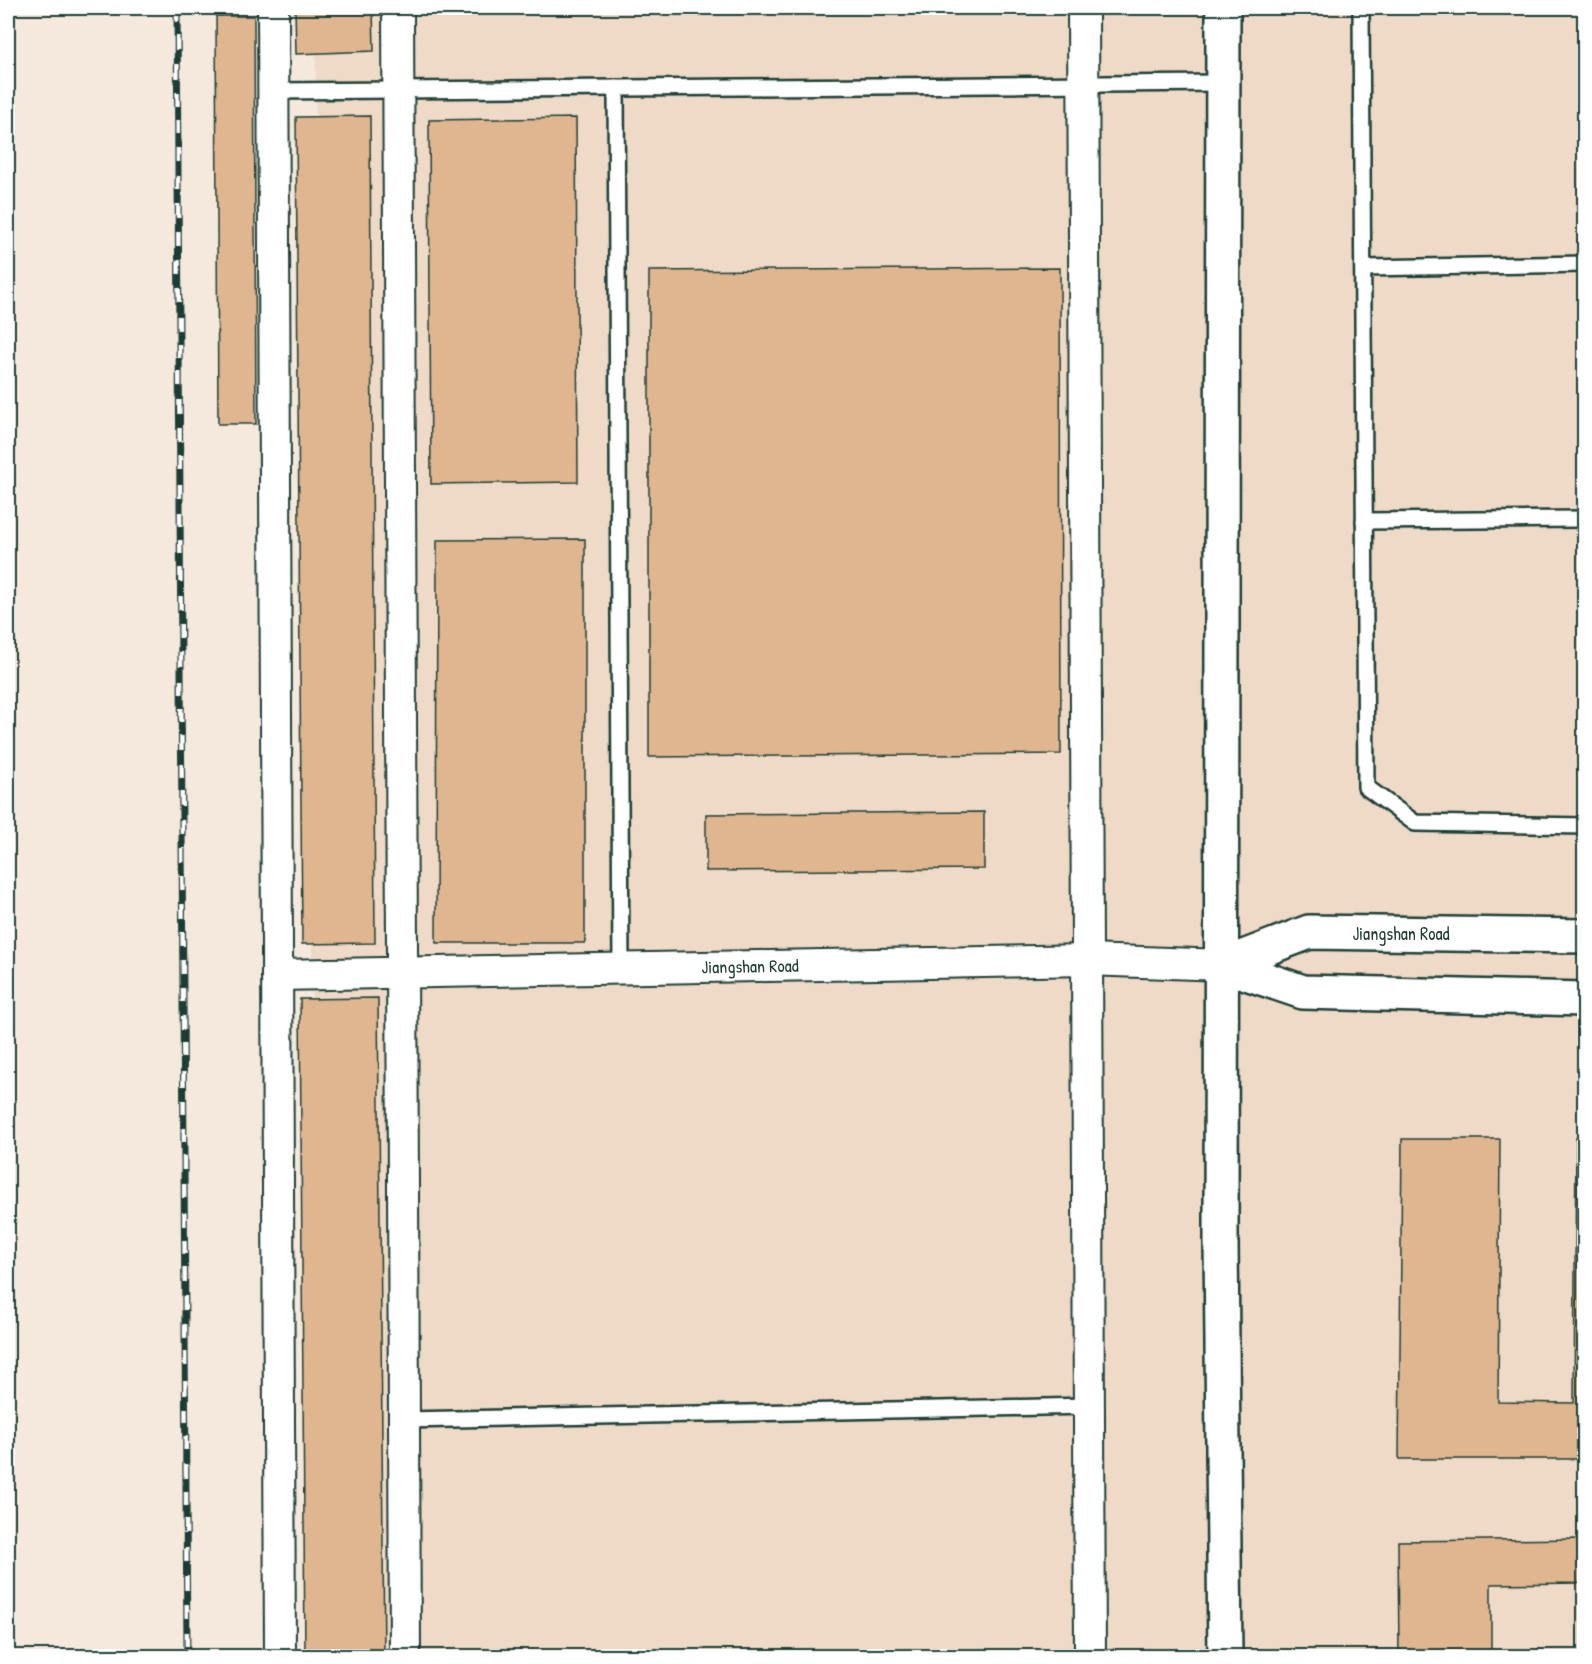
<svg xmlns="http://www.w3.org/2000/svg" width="1592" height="1664" font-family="'Patrick Hand',sans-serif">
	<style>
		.built { fill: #eedac7 }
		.building { fill: #dfb690; stroke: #1f3d34; stroke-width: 1.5 }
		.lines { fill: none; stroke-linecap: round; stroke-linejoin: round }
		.lane-casing { stroke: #1f3d34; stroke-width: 20 }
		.street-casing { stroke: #1f3d34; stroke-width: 34 }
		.secondary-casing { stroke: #1f3d34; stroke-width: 38 }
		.lane { stroke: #fff; stroke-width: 15 }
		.street { stroke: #fff; stroke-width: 30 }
		.secondary { stroke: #fff; stroke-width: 33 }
		.rail-casing { stroke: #1f3d34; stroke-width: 7 }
		.rail { stroke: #fff; stroke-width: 4.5; stroke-dasharray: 14; stroke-linecap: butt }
		.labels { text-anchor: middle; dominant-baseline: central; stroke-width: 4.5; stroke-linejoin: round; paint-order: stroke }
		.street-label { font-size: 18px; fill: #1f3d34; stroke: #fff }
	</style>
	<rect width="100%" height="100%" fill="#f5e9de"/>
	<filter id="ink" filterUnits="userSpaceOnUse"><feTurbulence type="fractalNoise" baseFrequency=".0167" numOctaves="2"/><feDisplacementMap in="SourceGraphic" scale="12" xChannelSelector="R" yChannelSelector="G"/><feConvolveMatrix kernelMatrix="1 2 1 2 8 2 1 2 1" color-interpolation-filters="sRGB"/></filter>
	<g filter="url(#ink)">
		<polygon class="built" points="316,8 1584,8 1584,1656 309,1656"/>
		<g class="building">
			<polygon points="295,8 373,8 374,51 296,54"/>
			<polygon points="216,16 254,16 256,424 218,424"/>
			<polygon points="370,116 375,943 302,944 296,117"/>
			<polygon points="576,118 578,482 431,484 429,120"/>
			<polygon points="1060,268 1061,754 649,757 649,271"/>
			<polygon points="585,539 585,943 436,943 437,540"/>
			<polygon points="984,812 984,869 706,871 706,814"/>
			<polygon points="378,998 384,1656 305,1656 300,999"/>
			<polygon points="1576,1138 1584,1138 1584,1459 1399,1459 1402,1139 1500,1139 1498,1402 1574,1403"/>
			<polygon points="1584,1539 1584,1583 1491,1584 1491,1656 1399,1656 1398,1541"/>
		</g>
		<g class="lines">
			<defs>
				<g id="lane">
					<polyline points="1361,8 1366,787 1415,823 1584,826"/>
					<polyline points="616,88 621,969"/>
					<polyline points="273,91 1223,83"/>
					<polyline points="1363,268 1584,264"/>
					<polyline points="1364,521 1584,519"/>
					<polyline points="404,1420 1089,1406"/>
				</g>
				<g id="street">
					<polyline points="273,8 280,1656"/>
					<polyline points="398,8 405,1656"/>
					<polyline points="1083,8 1090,1656"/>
					<polyline points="277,975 1087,960 1223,965"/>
				</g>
				<g id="secondary">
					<polyline points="1223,8 1221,1240 1225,1656"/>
					<polyline points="1223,965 1309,932 1584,936"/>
					<polyline points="1223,965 1303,992 1584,999"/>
				</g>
			</defs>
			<use href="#lane" class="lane-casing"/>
			<use href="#street" class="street-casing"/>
			<use href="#secondary" class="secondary-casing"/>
			<use href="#lane" class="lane"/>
			<use href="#street" class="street"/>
			<use href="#secondary" class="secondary"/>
			<defs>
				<polyline id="rail" points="177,8 187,1656"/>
			</defs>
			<use href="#rail" class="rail-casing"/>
			<use href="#rail" class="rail"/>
		</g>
	</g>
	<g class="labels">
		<g class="street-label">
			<text x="1401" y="933">Jiangshan Road</text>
			<text transform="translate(750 966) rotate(-1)">Jiangshan Road</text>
		</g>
	</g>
	<rect width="1592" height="1664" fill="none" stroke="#fff" stroke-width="30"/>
	<rect x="15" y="15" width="1562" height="1634" fill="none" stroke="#1f3d34" stroke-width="2" filter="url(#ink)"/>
</svg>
